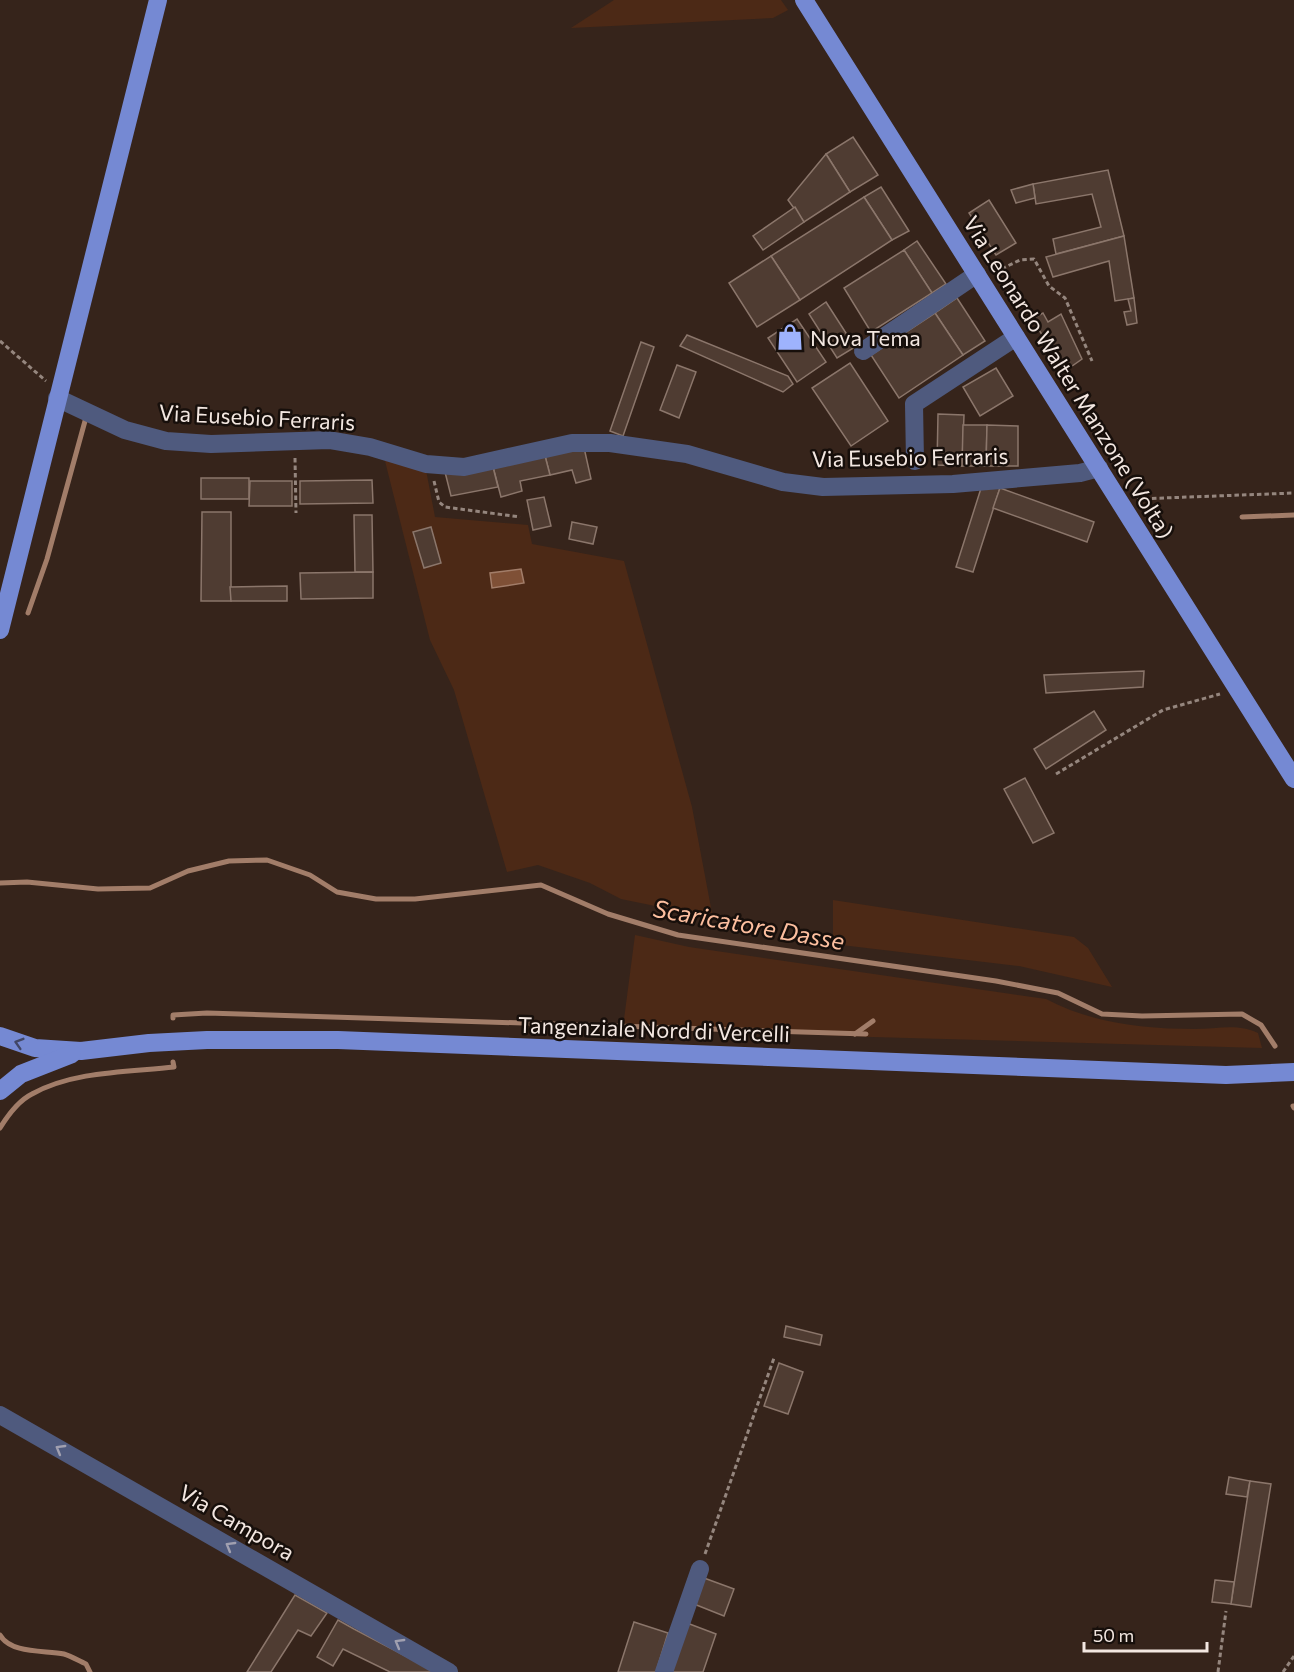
<svg xmlns="http://www.w3.org/2000/svg" width="1294" height="1672" font-family="Commissioner,sans-serif">
	<style>
		.green { fill: #4c2916 }
		.water { fill: #7f5036; stroke: #a27d69; stroke-width: 1.5 }
		.lines { fill: none; stroke-linecap: round; stroke-linejoin: round }
		.stream { stroke: #a27d69; stroke-width: 5 }
		.building { fill: #4f3c32; stroke: #8b766b; stroke-width: 1.5 }
		.path { stroke: #95867e; stroke-width: 3; stroke-dasharray: 4.5 3; stroke-linecap: butt }
		.minor { stroke: #4f5a7e; stroke-width: 18 }
		.major { stroke: #7589d3; stroke-width: 18 }
		.oneway { stroke: #414665 }
		.oneway2 { stroke: #a1a0b0 }
		.labels { text-anchor: middle; dominant-baseline: central; stroke-width: 5; stroke-linejoin: round; paint-order: stroke }
		.poi-label { font-size: 22px; fill: #f3e7e1; stroke: #170f0b; text-anchor: start }
		.street-label { font-size: 22px; fill: #f3e7e1; stroke: #170f0b }
		.water-label { font-size: 24px; font-style: italic; fill: #fdbf9f; stroke: #170f0b }
	</style>
	<rect width="100%" height="100%" fill="#36241b"/>
	<g class="green">
		<polygon points="614,0 781,0 788,10 773,18 571,28"/>
		<polygon points="384,457 426,470 435,517 528,525 532,544 624,561 692,807 712,913 660,907 621,899 590,883 538,865 507,872 454,690 430,640"/>
		<polygon points="833,900 1074,937 1088,948 1112,987 1019,966 833,944"/>
		<path d="M635,935L689,947L1046,999C1091,1023 1144,1029 1195,1029C1217,1029 1238,1023 1258,1033L1262,1048L872,1037L623,1027Z"/>
	</g>
	<polygon class="water" points="521,569 524,583 492,588 490,573"/>
	<g class="lines">
		<g class="stream">
			<polyline points="1242,517 1294,515"/>
			<polyline points="28,613 47,559 85,421"/>
			<polyline points="0,883 27,882 98,889 150,888 188,871 229,861 267,860 310,875 337,892 376,899 415,899 541,885 608,914 678,935 996,981 1058,993 1102,1014 1142,1016 1242,1014 1261,1025 1275,1046"/>
			<polyline points="173,1018 173,1015 207,1013 866,1034"/>
			<polyline points="855,1034 873,1021"/>
			<polyline points="1293,1106 1294,1108"/>
			<path d="M0,1128C8,1115 18,1101 32,1094C73,1071 128,1072 174,1067L173,1062"/>
			<path d="M0,1635C11,1654 45,1650 64,1654C71,1656 79,1661 86,1664L90,1672"/>
		</g>
	</g>
	<g class="building">
		<polygon points="853,137 878,175 850,192 826,154"/>
		<polygon points="826,154 850,192 804,222 788,200"/>
		<polygon points="1108,170 1124,236 1056,254 1053,239 1101,227 1092,194 1036,204 1033,184"/>
		<polygon points="1033,184 1035,198 1016,203 1011,190"/>
		<polygon points="881,187 909,231 892,240 864,197"/>
		<polygon points="864,197 892,240 800,300 771,256"/>
		<polygon points="989,200 1016,243 996,255 969,213"/>
		<polygon points="795,207 804,222 763,250 753,236"/>
		<polygon points="1124,236 1134,298 1115,301 1109,261 1053,277 1046,257"/>
		<polygon points="917,241 946,284 932,293 904,250"/>
		<polygon points="904,250 932,293 871,332 844,288"/>
		<polygon points="771,256 800,300 757,327 729,283"/>
		<polygon points="957,298 985,341 963,355 935,313"/>
		<polygon points="1134,298 1137,323 1127,325 1124,312 1131,311 1128,299"/>
		<polygon points="826,302 855,347 837,358 809,314"/>
		<polygon points="935,313 963,355 899,398 871,355"/>
		<polygon points="1043,313 1048,322 1061,314 1082,359 1065,371 1032,319"/>
		<polygon points="797,319 826,362 797,382 768,338"/>
		<polygon points="687,335 788,376 793,384 783,392 680,346"/>
		<polygon points="641,342 654,347 623,436 610,431"/>
		<polygon points="850,363 888,421 851,446 812,388"/>
		<polygon points="677,365 696,372 679,418 660,410"/>
		<polygon points="996,368 1013,396 980,416 963,387"/>
		<polygon points="938,414 964,415 962,466 937,465"/>
		<polygon points="963,425 987,425 986,466 962,466"/>
		<polygon points="987,425 1018,426 1018,466 986,466"/>
		<polygon points="583,443 591,479 576,483 572,470 550,475 544,452"/>
		<polygon points="544,452 550,475 520,481 522,491 501,497 492,463"/>
		<polygon points="492,463 498,487 451,496 445,472"/>
		<rect x="201" y="478" width="48" height="21"/>
		<polygon points="372,480 373,503 300,504 300,481"/>
		<polygon points="250,481 292,481 292,506 249,506"/>
		<polygon points="983,482 1000,488 973,572 956,567"/>
		<polygon points="1000,488 1094,522 1087,542 993,508"/>
		<polygon points="544,497 551,526 533,530 527,500"/>
		<polygon points="202,512 231,512 231,601 201,601"/>
		<polygon points="354,515 372,515 373,572 355,572"/>
		<polygon points="572,522 597,527 593,544 569,539"/>
		<polygon points="431,527 441,563 424,568 413,532"/>
		<polygon points="373,572 373,598 301,599 300,573"/>
		<polygon points="287,586 287,601 231,601 230,587"/>
		<polygon points="1144,671 1143,687 1046,693 1044,675"/>
		<polygon points="1094,711 1106,730 1046,769 1034,749"/>
		<polygon points="1025,778 1054,833 1033,843 1004,789"/>
		<polygon points="786,1326 822,1335 820,1345 784,1337"/>
		<polygon points="779,1363 803,1372 788,1414 764,1406"/>
		<polygon points="1229,1477 1250,1481 1247,1497 1226,1494"/>
		<polygon points="1250,1481 1271,1484 1251,1607 1231,1604"/>
		<polygon points="704,1578 734,1589 724,1616 694,1604"/>
		<polygon points="1215,1580 1234,1582 1231,1604 1212,1602"/>
		<polygon points="295,1595 327,1613 311,1636 298,1630 271,1672 247,1672"/>
		<polygon points="338,1620 354,1629 436,1672 390,1672 343,1649 333,1666 317,1657"/>
		<polygon points="634,1622 668,1633 656,1672 618,1672"/>
		<polygon points="687,1623 716,1634 703,1672 670,1672"/>
	</g>
	<g class="lines">
		<g class="path">
			<polyline points="995,272 1020,260 1034,259 1049,286 1065,298 1092,361"/>
			<polyline points="0,341 46,381"/>
			<polyline points="295,458 296,513"/>
			<polyline points="434,481 439,502 445,507 520,517"/>
			<polyline points="1137,499 1294,493"/>
			<polyline points="1056,774 1163,710 1220,694"/>
			<polyline points="705,1554 774,1358"/>
			<polyline points="1218,1672 1226,1611"/>
			<polyline points="1283,1672 1294,1656"/>
		</g>
		<g class="minor">
			<polyline points="863,351 977,274"/>
			<polyline points="57,398 125,430 166,441 211,444 329,440 370,447 426,464 464,467 572,443 610,443 687,454 783,482 823,487 953,484 1080,473 1099,468"/>
			<polyline points="915,461 914,404 1016,337"/>
			<polyline points="0,1415 449,1672"/>
			<polyline points="664,1672 700,1569"/>
		</g>
		<g class="major">
			<polyline points="804,0 1294,779"/>
			<polyline points="0,630 158,0"/>
			<polyline points="0,1036 35,1048 81,1051 149,1043 207,1040 338,1040 1226,1075 1294,1072"/>
			<polyline points="0,1091 21,1074 72,1054"/>
		</g>
	</g>
	<defs><path id="oneway-chevron" d="M-2-3.5L2.5 0L-2 3.5" fill="none" stroke-width="1.6" stroke-linecap="round" stroke-linejoin="round" transform="scale(1.5)"/></defs>
	<use class="oneway" href="#oneway-chevron" transform="translate(19 1043) rotate(-163)"/>
	<g class="oneway2">
		<use href="#oneway-chevron" transform="translate(60 1449) rotate(-150)"/>
		<use href="#oneway-chevron" transform="translate(230 1546) rotate(-150)"/>
		<use href="#oneway-chevron" transform="translate(399 1643) rotate(-150)"/>
	</g>
	<defs>
		<symbol id="shop-bare" viewBox="-9 -9 18 18"><path d="M-5-2.5h2.3a2.7 3.5 0 0 1 5.4 0H5L5.5 6h-11ZM-1.5-2.5h3a1.5 2.3 0 0 0-3 0Z" fill="#9eb3fd" stroke="#170f0b" stroke-width="2.5" paint-order="stroke"/></symbol>
	</defs>
	<g fill-rule="evenodd">
		<use href="#shop-bare" x="771" y="318" width="38" height="38"/>
	</g>
	<g class="labels">
		<g class="poi-label">
			<text x="810" y="337">Nova Tema</text>
		</g>
		<g class="street-label">
			<text transform="translate(1069 377) rotate(58)">Via Leonardo Walter Manzone (Volta)</text>
			<text transform="translate(257 417) rotate(3)">Via Eusebio Ferraris</text>
			<text transform="translate(910 457) rotate(-1)">Via Eusebio Ferraris</text>
			<text transform="translate(654 1029) rotate(2)">Tangenziale Nord di Vercelli</text>
			<text transform="translate(237 1522) rotate(30)">Via Campora</text>
		</g>
		<g class="water-label">
			<text transform="translate(749 924) rotate(10)">Scaricatore Dasse</text>
		</g>
	</g>
	<path d="M1084 1642v9h123v-9" fill="none" stroke="#f3e7e1" stroke-width="3"/>
	<text x="1093" y="1642" font-size="18" fill="#f3e7e1" stroke="#170f0b" stroke-width="4.5" paint-order="stroke">50 m</text>
</svg>
